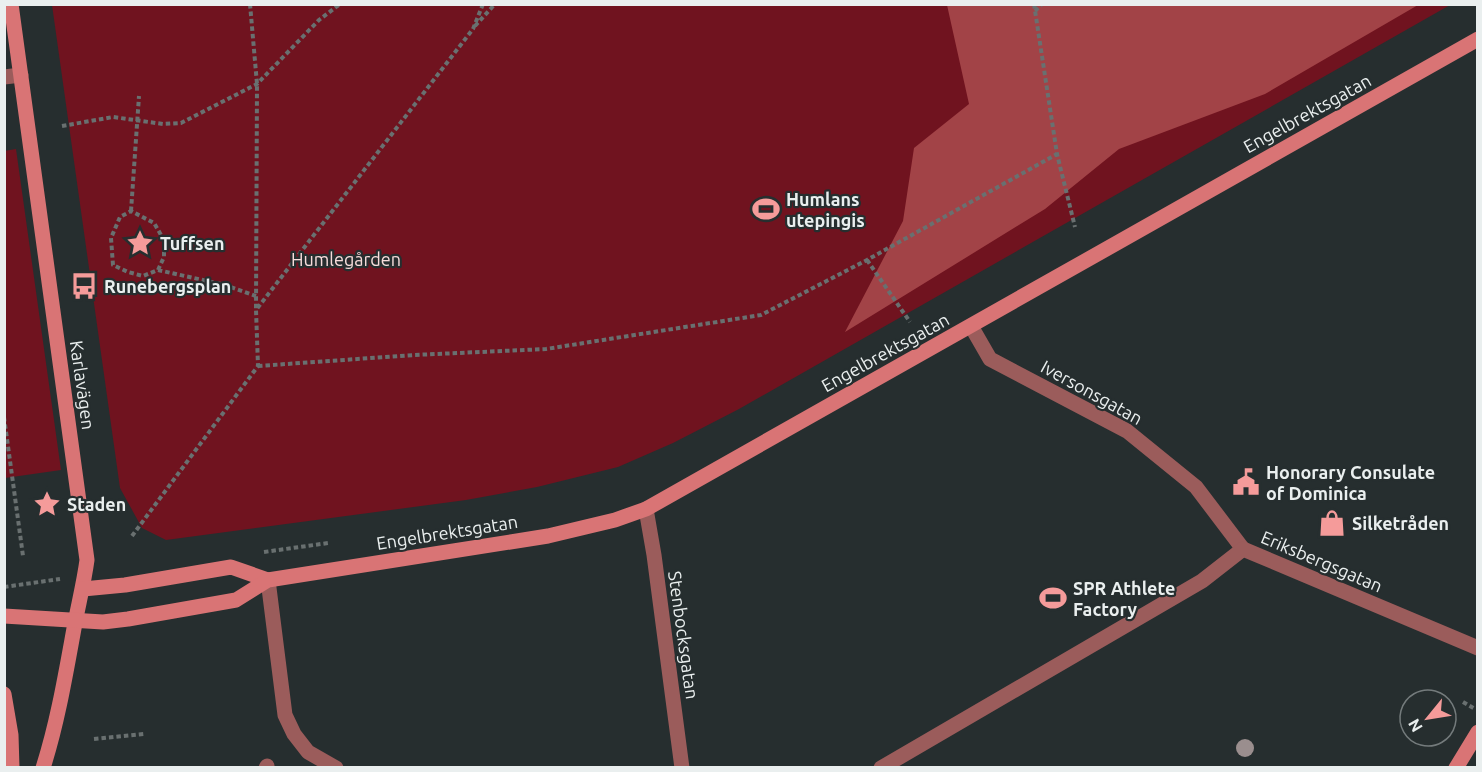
<svg xmlns="http://www.w3.org/2000/svg" width="1482" height="772" font-family="Ubuntu,sans-serif">
	<style>
		.green { fill: #70131f }
		.forest { fill: #a24347 }
		.lines { fill: none; stroke-linecap: round; stroke-linejoin: round }
		.path { stroke: #697070; stroke-width: 4; stroke-dasharray: 4.5 3; stroke-linecap: butt }
		.street { stroke: #9b5c5b; stroke-width: 15 }
		.secondary { stroke: #d97475; stroke-width: 15 }
		.tree { fill: #9a8e8e }
		.labels { text-anchor: middle; dominant-baseline: central; stroke-width: 4.5; stroke-linejoin: round; paint-order: stroke }
		.street-label { font-size: 18px; fill: #eaefef; stroke: #262e2f }
		.poi-label { font-size: 18px; font-weight: bold; fill: #eaefef; stroke: #262e2f; text-anchor: start }
		.park-label { font-size: 18px; fill: #f8dcdb; stroke: #262e2f }
	</style>
	<rect width="100%" height="100%" fill="#262e2f"/>
	<g class="green">
		<polygon points="52,5 1450,5 739,409 673,443 618,467 537,487 466,500 166,540 142,528 120,488"/>
		<polygon points="16,149 61,470 5,478 4,151"/>
	</g>
	<polygon class="forest" points="947,5 947,4 1418,5 1265,94 1119,149 1045,209 845,332 903,221 914,148 969,104"/>
	<g class="lines">
		<g class="path">
			<polyline points="250,4 257,84 256,309"/>
			<polyline points="1034,4 1057,154 1075,227"/>
			<polyline points="1035,11 1042,4"/>
			<polyline points="475,26 495,4"/>
			<polyline points="62,126 113,117 163,124 181,123 257,84 319,20 340,4"/>
			<polyline points="131,211 139,96"/>
			<polyline points="867,260 910,322"/>
			<polyline points="158,270 164,257 164,240 154,223 131,211 120,217 111,238 113,265 128,272 143,276 158,270 225,285 256,296"/>
			<polyline points="258,366 414,355 546,349 761,315 867,260 1057,154"/>
			<polyline points="4,417 23,556"/>
			<polyline points="132,536 258,366 256,310 473,29 483,4"/>
			<polyline points="264,552 328,543"/>
			<polyline points="4,587 60,579"/>
			<polyline points="1463,702 1475,709"/>
			<polyline points="94,739 144,734"/>
		</g>
		<g class="street">
			<polyline points="4,77 21,75"/>
			<polyline points="971,326 990,359 1127,431 1196,487 1243,549"/>
			<polyline points="646,509 654,555 682,768"/>
			<polyline points="268,580 285,715 294,734 308,752 336,768"/>
			<polyline points="266,768 267,766"/>
			<polyline points="881,768 1202,581 1243,549 1478,648"/>
		</g>
		<g class="secondary">
			<path d="M11,4L87,560C84,582 79,602 75,623C66,672 58,721 43,768"/>
			<polyline points="83,589 125,585 231,567 268,580"/>
			<polyline points="4,616 103,622 128,619 236,600 268,580 548,536 615,520 646,509 1478,39"/>
			<polyline points="4,694 11,735 12,768"/>
			<polyline points="1456,768 1478,732"/>
		</g>
	</g>
	<circle class="tree" cx="1245" cy="748" r="9"/>
	<defs>
		<symbol id="stadium-bare" viewBox="-9 -9 18 18"><path d="M0-5a6.5 5 0 1 0 0 10a6.5 5 0 1 0 0-10ZM-3.5-1.8h7v3.6h-7Z" fill="#f59b9a" stroke="#262e2f" stroke-width="2.5" paint-order="stroke"/></symbol>
		<symbol id="sight-bare" viewBox="-9 -9 18 18"><path d="M0-6L1.8-2.2L6-1.7L2.9 1.2L3.7 5.4L0 3.3L-3.7 5.4L-2.9 1.2L-6-1.7L-1.8-2.2Z" fill="#f59b9a" stroke="#262e2f" stroke-width="2.5" paint-order="stroke"/></symbol>
		<symbol id="bus-bare" viewBox="-9 -9 18 18"><path d="M-5-6H5V4H4V6H2V4H-2V6H-4V4H-5ZM-3.5-4V0h7V-4ZM-3.5 1.2v1.5H-2V1.2ZM2 1.2v1.5H3.5V1.2Z" fill="#f59b9a" stroke="#262e2f" stroke-width="2.5" paint-order="stroke"/></symbol>
		<symbol id="civic-bare" viewBox="-9 -9 18 18"><path d="M-.6-6.5H3V-4.5H.6V-3L4-1V1h2V6H-6V1h2V-1L-.6-3ZM-1.2 2.5V6h2.4V2.5Z" fill="#f59b9a" stroke="#262e2f" stroke-width="2.5" paint-order="stroke"/></symbol>
		<symbol id="shop-bare" viewBox="-9 -9 18 18"><path d="M-5-2.5h2.3a2.7 3.5 0 0 1 5.4 0H5L5.5 6h-11ZM-1.5-2.5h3a1.5 2.3 0 0 0-3 0Z" fill="#f59b9a" stroke="#262e2f" stroke-width="2.5" paint-order="stroke"/></symbol>
	</defs>
	<g fill-rule="evenodd">
		<use href="#stadium-bare" x="747" y="190" width="38" height="38"/>
		<use href="#sight-bare" x="121" y="224" width="38" height="38"/>
		<use href="#bus-bare" x="65" y="267" width="38" height="38"/>
		<use href="#civic-bare" x="1227" y="463" width="38" height="38"/>
		<use href="#sight-bare" x="28" y="485" width="38" height="38"/>
		<use href="#shop-bare" x="1313" y="504" width="38" height="38"/>
		<use href="#stadium-bare" x="1034" y="579" width="38" height="38"/>
	</g>
	<g class="labels">
		<g class="street-label">
			<text transform="translate(1307 113) rotate(-29)">Engelbrektsgatan</text>
			<text transform="translate(885 352) rotate(-29)">Engelbrektsgatan</text>
			<text transform="translate(83 385) rotate(82)">Karlavägen</text>
			<text transform="translate(1092 392) rotate(29)">Iversonsgatan</text>
			<text transform="translate(447 532) rotate(-9)">Engelbrektsgatan</text>
			<text transform="translate(1322 561) rotate(23)">Eriksbergsgatan</text>
			<text transform="translate(684 635) rotate(82)">Stenbocksgatan</text>
		</g>
		<g class="poi-label">
			<text x="786" y="199">Humlans<tspan x="786" dy="21">utepingis</tspan></text>
			<text x="160" y="243">Tuffsen</text>
			<text x="104" y="286">Runebergsplan</text>
			<text x="1266" y="472">Honorary Consulate<tspan x="1266" dy="21">of Dominica</tspan></text>
			<text x="67" y="504">Staden</text>
			<text x="1352" y="523">Silketråden</text>
			<text x="1073" y="588">SPR Athlete<tspan x="1073" dy="21">Factory</tspan></text>
		</g>
		<g class="park-label">
			<text x="346" y="259">Humlegården</text>
		</g>
	</g>
	<rect width="1482" height="772" fill="none" stroke="#eaefef" stroke-width="12"/>
	<g transform="translate(1428 718) rotate(240)"><circle r="28" fill="#262e2f" stroke="#747b7c" stroke-width="1.5"/>
	<path d="M0-4.5L10 22L0 15L-10 22Z" fill="#f59b9a"/>
	<text y="-9" font-size="16" font-weight="bold" text-anchor="middle" fill="#eaefef">N</text>
	</g>
</svg>
